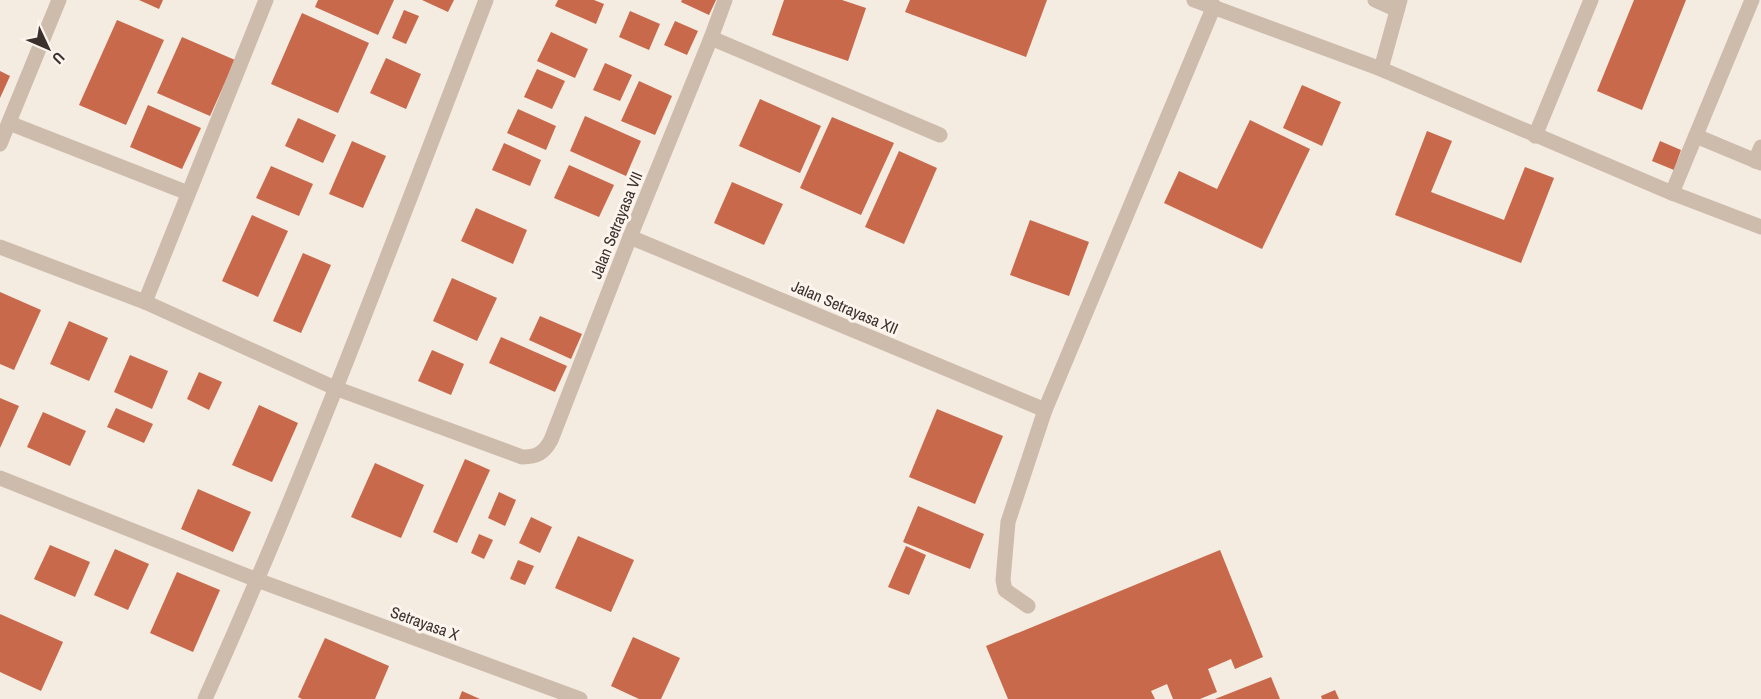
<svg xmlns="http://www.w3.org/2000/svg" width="1761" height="699" font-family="'Archivo Narrow',sans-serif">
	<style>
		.building { fill: #c8694b }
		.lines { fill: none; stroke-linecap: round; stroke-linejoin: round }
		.lane { stroke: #cdbbac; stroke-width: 15 }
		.street { stroke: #cdbbac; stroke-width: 15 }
		.labels { text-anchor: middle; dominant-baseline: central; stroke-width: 6; stroke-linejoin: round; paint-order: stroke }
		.street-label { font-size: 16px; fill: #3b302b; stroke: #fbf5ee }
	</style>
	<rect width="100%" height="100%" fill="#f4ebe1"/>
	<g class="building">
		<polygon points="139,0 163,0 159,9"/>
		<polygon points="318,0 394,0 378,35 315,7"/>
		<polygon points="422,0 454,0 448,12"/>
		<polygon points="558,0 594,0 604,4 596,24 555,6"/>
		<polygon points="682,0 716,0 709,15 681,2"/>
		<polygon points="784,0 842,0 866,8 848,61 772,35"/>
		<polygon points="910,0 1047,0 1026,57 905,12"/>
		<polygon points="1634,0 1686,0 1642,110 1597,91"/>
		<polygon points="404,10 419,16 406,44 392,38"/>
		<polygon points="630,11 660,24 649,50 619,37"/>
		<polygon points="302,13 369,43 338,113 271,84"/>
		<polygon points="117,20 164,40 126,125 79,105"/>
		<polygon points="675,21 698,31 687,55 664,45"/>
		<polygon points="551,32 588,49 575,78 537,61"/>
		<polygon points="182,37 235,60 210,116 157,93"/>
		<polygon points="386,58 421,74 406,109 370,93"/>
		<polygon points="605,63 632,75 620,101 593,90"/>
		<polygon points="537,69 565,81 552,109 524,97"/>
		<polygon points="0,71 10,76 0,98"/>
		<polygon points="639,81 672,96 655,135 621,121"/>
		<polygon points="1302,85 1341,102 1322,146 1283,128"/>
		<polygon points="760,99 821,126 800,173 739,146"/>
		<polygon points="148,105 201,128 182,169 130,147"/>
		<polygon points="518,109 556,126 546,150 507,133"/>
		<polygon points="585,116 641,141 626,176 570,151"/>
		<polygon points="832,117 894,143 861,215 800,188"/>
		<polygon points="298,118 336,135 323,163 285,146"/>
		<polygon points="1250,120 1310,149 1262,249 1164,203 1179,171 1217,189"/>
		<polygon points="1427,131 1452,141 1431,192 1504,220 1525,167 1554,178 1521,263 1395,215"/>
		<polygon points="352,141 386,156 363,208 329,194"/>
		<polygon points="1660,141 1681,150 1674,170 1652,161"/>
		<polygon points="504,143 541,160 530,186 492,170"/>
		<polygon points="899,151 937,168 904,244 865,227"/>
		<polygon points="569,165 614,185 599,217 554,198"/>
		<polygon points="271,166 313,184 299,216 256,198"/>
		<polygon points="732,182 783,204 764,245 714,223"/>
		<polygon points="476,208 527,230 513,264 461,241"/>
		<polygon points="252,215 288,231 258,297 222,281"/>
		<polygon points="1030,220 1089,242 1069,296 1010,275"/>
		<polygon points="303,253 331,265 301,333 273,321"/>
		<polygon points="452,278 497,298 477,341 433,321"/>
		<polygon points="0,292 41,310 14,370 0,364"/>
		<polygon points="540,316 582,334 571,359 529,340"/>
		<polygon points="69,321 108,338 89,381 50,364"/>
		<polygon points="501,337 567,366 555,392 489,363"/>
		<polygon points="432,350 464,364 451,395 418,381"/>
		<polygon points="130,355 168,371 152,409 114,392"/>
		<polygon points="199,372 222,382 209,410 187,399"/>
		<polygon points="0,398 19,406 0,448"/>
		<polygon points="259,405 298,423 272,482 232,465"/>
		<polygon points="116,408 153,424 144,443 107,427"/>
		<polygon points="937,409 1003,436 975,504 909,477"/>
		<polygon points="43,412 86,431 70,466 27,447"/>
		<polygon points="465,459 490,470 457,543 433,532"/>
		<polygon points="375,463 424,485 401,538 351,517"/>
		<polygon points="198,489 251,512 233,552 181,529"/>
		<polygon points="499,492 516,500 505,526 488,518"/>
		<polygon points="918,506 984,534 970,569 903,542"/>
		<polygon points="531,517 552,527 540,553 519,543"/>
		<polygon points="479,534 493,540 484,559 471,553"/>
		<polygon points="578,536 634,560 611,612 555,588"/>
		<polygon points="50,545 90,562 75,597 34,579"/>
		<polygon points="906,546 926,555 909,595 888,587"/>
		<polygon points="115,549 149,564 128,610 94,595"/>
		<polygon points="1220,550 1263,657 1235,669 1231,659 1208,669 1217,692 1200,699 1173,699 1167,684 1151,691 1155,699 1008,699 986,646"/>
		<polygon points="518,560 534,566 525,585 510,579"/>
		<polygon points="177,572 220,590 193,652 150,633"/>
		<polygon points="0,614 63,642 41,691 0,672"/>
		<polygon points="633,637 680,658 661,699 639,699 611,686"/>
		<polygon points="325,638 389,666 375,699 302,699 298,697"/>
		<polygon points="1271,677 1280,699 1215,699"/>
		<polygon points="1335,690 1339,699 1322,699 1321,696"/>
		<polygon points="462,691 480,699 459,699"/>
	</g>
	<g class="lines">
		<g class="lane">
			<polyline points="1375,0 1397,10"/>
			<polyline points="1381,69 1400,0"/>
			<polyline points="1535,136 1591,0"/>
			<polyline points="1696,136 1761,163"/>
			<polyline points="1755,161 1761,147"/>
			<polyline points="1672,193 1752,0"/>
		</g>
		<g class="street">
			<polyline points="1194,0 1381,69 1672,193 1761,227"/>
			<polyline points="711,38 940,135"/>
			<polyline points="9,123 188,193"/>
			<polyline points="0,144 59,0"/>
			<polyline points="630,237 1045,410"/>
			<path d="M0,247L145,302L335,388L522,457C537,457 544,453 551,440L630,237L711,38L725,0"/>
			<polyline points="145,302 266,0"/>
			<polyline points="0,478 257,580 580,699"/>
			<polyline points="1028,606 1005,590 1003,580 1008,522 1045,410 1214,6"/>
			<path d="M205,699C308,470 396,234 486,0"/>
		</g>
	</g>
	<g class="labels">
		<g class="street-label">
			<text transform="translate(616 225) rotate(-68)">Jalan Setrayasa VII</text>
			<text transform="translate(845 307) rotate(23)">Jalan Setrayasa XII</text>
			<text transform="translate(425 623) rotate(20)">Setrayasa X</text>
		</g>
	</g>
	<g transform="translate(48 48) rotate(134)" stroke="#fbf5ee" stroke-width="4.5" paint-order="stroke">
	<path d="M0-4.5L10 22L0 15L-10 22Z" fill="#3b302b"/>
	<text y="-9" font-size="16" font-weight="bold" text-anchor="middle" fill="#3b302b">U</text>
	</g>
</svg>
